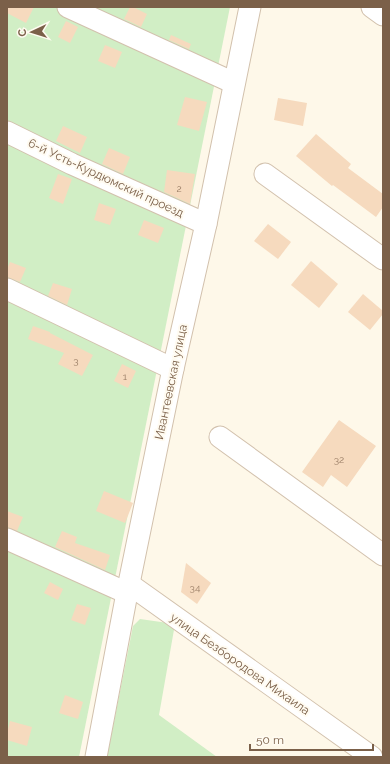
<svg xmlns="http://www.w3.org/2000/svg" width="390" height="764" font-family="Raleway,sans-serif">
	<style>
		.green { fill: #d1eec5 }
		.building { fill: #f6dabe }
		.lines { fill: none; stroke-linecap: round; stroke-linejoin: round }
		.minor-casing { stroke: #d2c1ad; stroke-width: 23 }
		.minor { stroke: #fff; stroke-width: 21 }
		.labels { text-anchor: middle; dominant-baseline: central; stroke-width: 4; stroke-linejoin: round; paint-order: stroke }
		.number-label { font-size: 10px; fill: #9a7e66 }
		.street-label { font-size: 12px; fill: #7b6049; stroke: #fffbf1 }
	</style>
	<rect width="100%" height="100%" fill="#fef8e9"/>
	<g class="green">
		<polygon points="7,7 230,7 79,757 7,757"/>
		<polygon points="140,619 175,624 159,715 217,757 107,757 133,626"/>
	</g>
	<g class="building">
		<polygon points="7,7 34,7 26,23 7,13"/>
		<polygon points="130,7 133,7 147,14 141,27 124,19"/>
		<polygon points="66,21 78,27 70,43 58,37"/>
		<polygon points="171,35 191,44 189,49 169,40"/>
		<polygon points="105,45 122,52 115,68 98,61"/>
		<polygon points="185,97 207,102 199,131 177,125"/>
		<polygon points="278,98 307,103 303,126 274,120"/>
		<polygon points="63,126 87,137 80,153 56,141"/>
		<polygon points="316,134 351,164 348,168 383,194 383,207 376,217 333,185 332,186 296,156"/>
		<polygon points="109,148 130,157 123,174 102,164"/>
		<polygon points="167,170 195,174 190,204 164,192"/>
		<polygon points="58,174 72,179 63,204 49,198"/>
		<polygon points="99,203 116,209 110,225 94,220"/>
		<polygon points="144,220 164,228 158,243 138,235"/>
		<polygon points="268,224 291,242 278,259 254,241"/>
		<polygon points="311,261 338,284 319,308 291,285"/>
		<polygon points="10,262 26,268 20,282 7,277 7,269"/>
		<polygon points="53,283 72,289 67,305 48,296"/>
		<polygon points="363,294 383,311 383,314 370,330 348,312"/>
		<polygon points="33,326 50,332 50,333 93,355 82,376 58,364 64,353 28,339"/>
		<polygon points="122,364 136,371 128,388 114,381"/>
		<polygon points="339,420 376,446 347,487 331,475 323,487 302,472"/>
		<polygon points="104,491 133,503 125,523 96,511"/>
		<polygon points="7,511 23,517 17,531 7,527"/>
		<polygon points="62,531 77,537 75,543 110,555 105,570 55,547"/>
		<polygon points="186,563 211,583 197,604 181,592"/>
		<polygon points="50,582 63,589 58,600 44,593"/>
		<polygon points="77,604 91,608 85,625 71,620"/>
		<polygon points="65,695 83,702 78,719 59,713"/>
		<polygon points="10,721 32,727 27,746 7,740 7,733"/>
	</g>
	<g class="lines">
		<defs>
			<g id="minor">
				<polyline points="68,7 234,83"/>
				<polyline points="372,7 383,15"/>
				<polyline points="7,132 72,164 206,224"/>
				<polyline points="265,174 383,259"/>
				<polyline points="7,289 173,369"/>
				<polyline points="220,437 383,555"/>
				<polyline points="7,539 127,593"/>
				<polyline points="129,584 372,757"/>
				<polyline points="96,757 127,593 173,369 206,224 250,7"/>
			</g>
		</defs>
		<use href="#minor" class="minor-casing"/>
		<use href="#minor" class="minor"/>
	</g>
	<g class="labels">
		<g class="number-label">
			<text x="179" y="188">2</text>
			<text x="76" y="360">3</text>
			<text x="125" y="376">1</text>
			<text x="339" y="459">32</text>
			<text x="195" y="587">34</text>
		</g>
		<g class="street-label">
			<text transform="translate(106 178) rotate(25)">6-й Усть-Курдюмский проезд</text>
			<text transform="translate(171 382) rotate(-78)">Ивантеевская улица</text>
			<text transform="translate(240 664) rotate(35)">улица Безбородова Михаила</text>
		</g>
	</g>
	<rect width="390" height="764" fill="none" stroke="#7b6049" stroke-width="16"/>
	<g transform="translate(32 32) rotate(266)" stroke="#fffbf1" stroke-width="3" paint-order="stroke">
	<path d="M0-3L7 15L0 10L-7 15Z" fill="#7b6049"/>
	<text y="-6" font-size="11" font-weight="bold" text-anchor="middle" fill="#7b6049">С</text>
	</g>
	<path d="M250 744v6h123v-6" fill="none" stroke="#7b6049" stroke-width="2"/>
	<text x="256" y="744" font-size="12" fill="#7b6049" stroke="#fffbf1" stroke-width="3" paint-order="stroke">50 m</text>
</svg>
